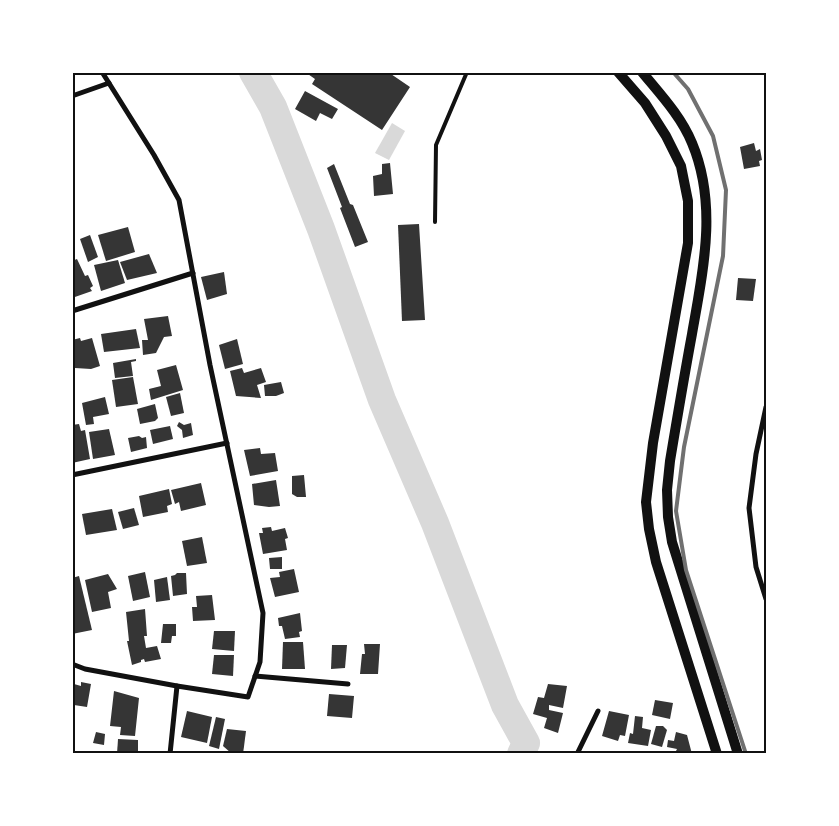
<svg xmlns="http://www.w3.org/2000/svg" width="839" height="826" font-family="Poppins,sans-serif">
	<style>
		.water { fill: #d9d9d9 }
		.lines { fill: none; stroke-linecap: round; stroke-linejoin: round }
		.river { stroke: #d9d9d9; stroke-width: 28 }
		.building { fill: #353535 }
		.service { stroke: #111; stroke-width: 4 }
		.minor { stroke: #111; stroke-width: 5 }
		.secondary { stroke: #111; stroke-width: 10 }
		.rail { stroke: #707070; stroke-width: 4 }
		.neatline { fill: none; stroke: #111; stroke-width: 2 }
	</style>
	<rect width="100%" height="100%" fill="#fff"/>
	<polygon class="water" points="392,123 405,131 389,160 375,153"/>
	<g class="lines">
		<polyline class="river" points="253,72 273,107 321,229 382,400 435,523 505,705 526,743 521,754"/>
	</g>
	<g class="building">
		<polygon points="305,72 388,72 410,87 382,130 312,84 315,79"/>
		<polygon points="305,91 338,109 332,119 320,113 316,121 295,109"/>
		<polygon points="754,143 756,151 760,149 762,160 759,161 760,166 744,169 740,147"/>
		<polygon points="390,163 393,194 374,196 373,176 382,174 382,164"/>
		<polygon points="334,164 350,204 353,205 368,242 355,247 340,208 342,207 327,168"/>
		<polygon points="419,224 425,320 402,321 398,225"/>
		<polygon points="128,227 135,252 106,261 98,235"/>
		<polygon points="90,235 98,257 88,262 80,239"/>
		<polygon points="149,254 157,273 127,280 120,262"/>
		<polygon points="77,259 85,276 88,275 93,286 90,288 92,291 72,298 72,261"/>
		<polygon points="118,260 125,283 101,291 94,265"/>
		<polygon points="224,272 227,294 207,300 201,277"/>
		<polygon points="738,278 756,279 753,301 736,300"/>
		<polygon points="168,316 172,336 164,337 156,353 143,355 142,340 148,340 144,319"/>
		<polygon points="136,329 140,348 104,352 101,334"/>
		<polygon points="80,338 81,341 92,338 100,366 91,369 75,368 72,353 72,340"/>
		<polygon points="237,339 243,364 225,369 219,345"/>
		<polygon points="136,359 136,361 131,362 133,376 115,378 113,363"/>
		<polygon points="176,365 183,390 151,400 149,389 161,386 157,370"/>
		<polygon points="242,368 244,373 261,368 266,382 257,385 261,398 236,396 230,371"/>
		<polygon points="133,377 138,404 116,407 112,380"/>
		<polygon points="281,382 284,393 276,396 265,396 264,385"/>
		<polygon points="180,393 184,413 171,416 166,397"/>
		<polygon points="105,397 109,414 93,417 94,424 86,425 82,403"/>
		<polygon points="155,404 158,418 155,421 140,424 137,409"/>
		<polygon points="179,422 184,425 191,423 193,435 183,438 182,430 177,426"/>
		<polygon points="79,424 81,431 85,430 90,459 72,463 72,425"/>
		<polygon points="170,426 173,439 153,444 150,430"/>
		<polygon points="109,429 115,455 93,459 89,432"/>
		<polygon points="139,436 142,438 146,437 147,448 131,452 128,438"/>
		<polygon points="260,448 261,454 275,453 278,471 250,476 244,450"/>
		<polygon points="304,475 306,497 297,497 292,494 292,476"/>
		<polygon points="276,480 280,506 269,507 254,505 252,484"/>
		<polygon points="201,483 206,505 181,511 179,502 175,504 171,490"/>
		<polygon points="169,489 172,504 167,506 168,512 143,517 139,496"/>
		<polygon points="134,508 139,525 123,529 118,512"/>
		<polygon points="112,509 117,530 86,535 82,514"/>
		<polygon points="271,527 272,531 285,528 288,538 285,539 287,550 263,554 259,533 263,533 262,528"/>
		<polygon points="202,537 207,563 187,566 182,541"/>
		<polygon points="282,557 282,569 270,569 269,558"/>
		<polygon points="294,569 299,592 275,597 270,578 280,577 279,572"/>
		<polygon points="145,572 150,597 133,601 128,576"/>
		<polygon points="177,573 186,573 187,594 173,596 171,576 175,575"/>
		<polygon points="108,574 117,589 108,592 111,608 92,612 85,580"/>
		<polygon points="79,576 92,630 72,634 72,578"/>
		<polygon points="167,577 170,600 156,602 154,580"/>
		<polygon points="212,595 215,620 193,621 192,607 197,607 196,596"/>
		<polygon points="145,609 147,636 144,636 146,648 157,646 161,659 145,662 144,659 141,660 141,662 132,665 127,641 129,641 126,612"/>
		<polygon points="300,613 302,631 299,632 300,637 285,639 282,626 279,626 278,618"/>
		<polygon points="163,624 176,624 176,636 172,636 171,643 161,643"/>
		<polygon points="214,631 235,631 234,651 212,649"/>
		<polygon points="283,642 303,642 305,669 282,669"/>
		<polygon points="364,644 380,644 378,674 360,674 362,654 365,654"/>
		<polygon points="332,645 347,645 345,668 331,669"/>
		<polygon points="214,655 234,655 233,676 212,674"/>
		<polygon points="81,682 91,684 87,707 74,705 75,700 72,699 74,684 81,686"/>
		<polygon points="548,684 567,686 563,708 549,705 549,710 563,713 558,733 544,728 547,718 533,714 538,697 544,698"/>
		<polygon points="114,691 139,698 135,736 120,735 121,727 110,726"/>
		<polygon points="329,694 354,696 352,718 327,716"/>
		<polygon points="655,700 673,703 670,719 652,715"/>
		<polygon points="187,711 212,717 207,743 181,737"/>
		<polygon points="609,711 629,715 625,736 620,735 618,741 602,736"/>
		<polygon points="635,716 643,717 642,728 651,730 648,746 628,743 630,733 633,734"/>
		<polygon points="216,717 225,719 219,749 209,746"/>
		<polygon points="656,726 663,726 667,730 662,747 651,744"/>
		<polygon points="227,729 246,731 243,754 231,753 223,746"/>
		<polygon points="96,732 105,734 104,745 93,743"/>
		<polygon points="676,732 687,735 692,754 677,754 675,753 677,749 667,747 668,740 674,741"/>
		<polygon points="118,739 138,740 138,754 117,754"/>
	</g>
	<g class="lines">
		<polyline class="service" points="435,222 436,145 467,72"/>
		<g class="minor">
			<polyline points="72,96 109,83"/>
			<polyline points="72,311 193,273"/>
			<polyline points="766,407 756,454 749,508 756,567 766,599"/>
			<polyline points="72,475 227,443"/>
			<polyline points="72,664 85,669 177,686 248,697 260,662 263,613 210,365 179,200 154,155 102,72"/>
			<polyline points="255,676 348,684"/>
			<polyline points="170,754 177,686"/>
			<polyline points="577,754 598,711"/>
		</g>
		<g class="secondary">
			<polyline points="618,72 645,103 666,136 681,166 688,201 688,243 653,443 646,502 649,529 656,562 717,754"/>
			<path d="M642,72C660,94 681,116 692,143C718,205 703,271 692,334C684,377 677,419 670,461L667,490L668,517L672,542L738,754"/>
		</g>
		<polyline class="rail" points="673,72 688,89 713,136 726,190 723,256 684,447 676,511 686,570 746,754"/>
	</g>
	<rect width="839" height="826" fill="none" stroke="#ffffff" stroke-width="148"/>
	<rect x="74" y="74" width="691" height="678" class="neatline"/>
</svg>
